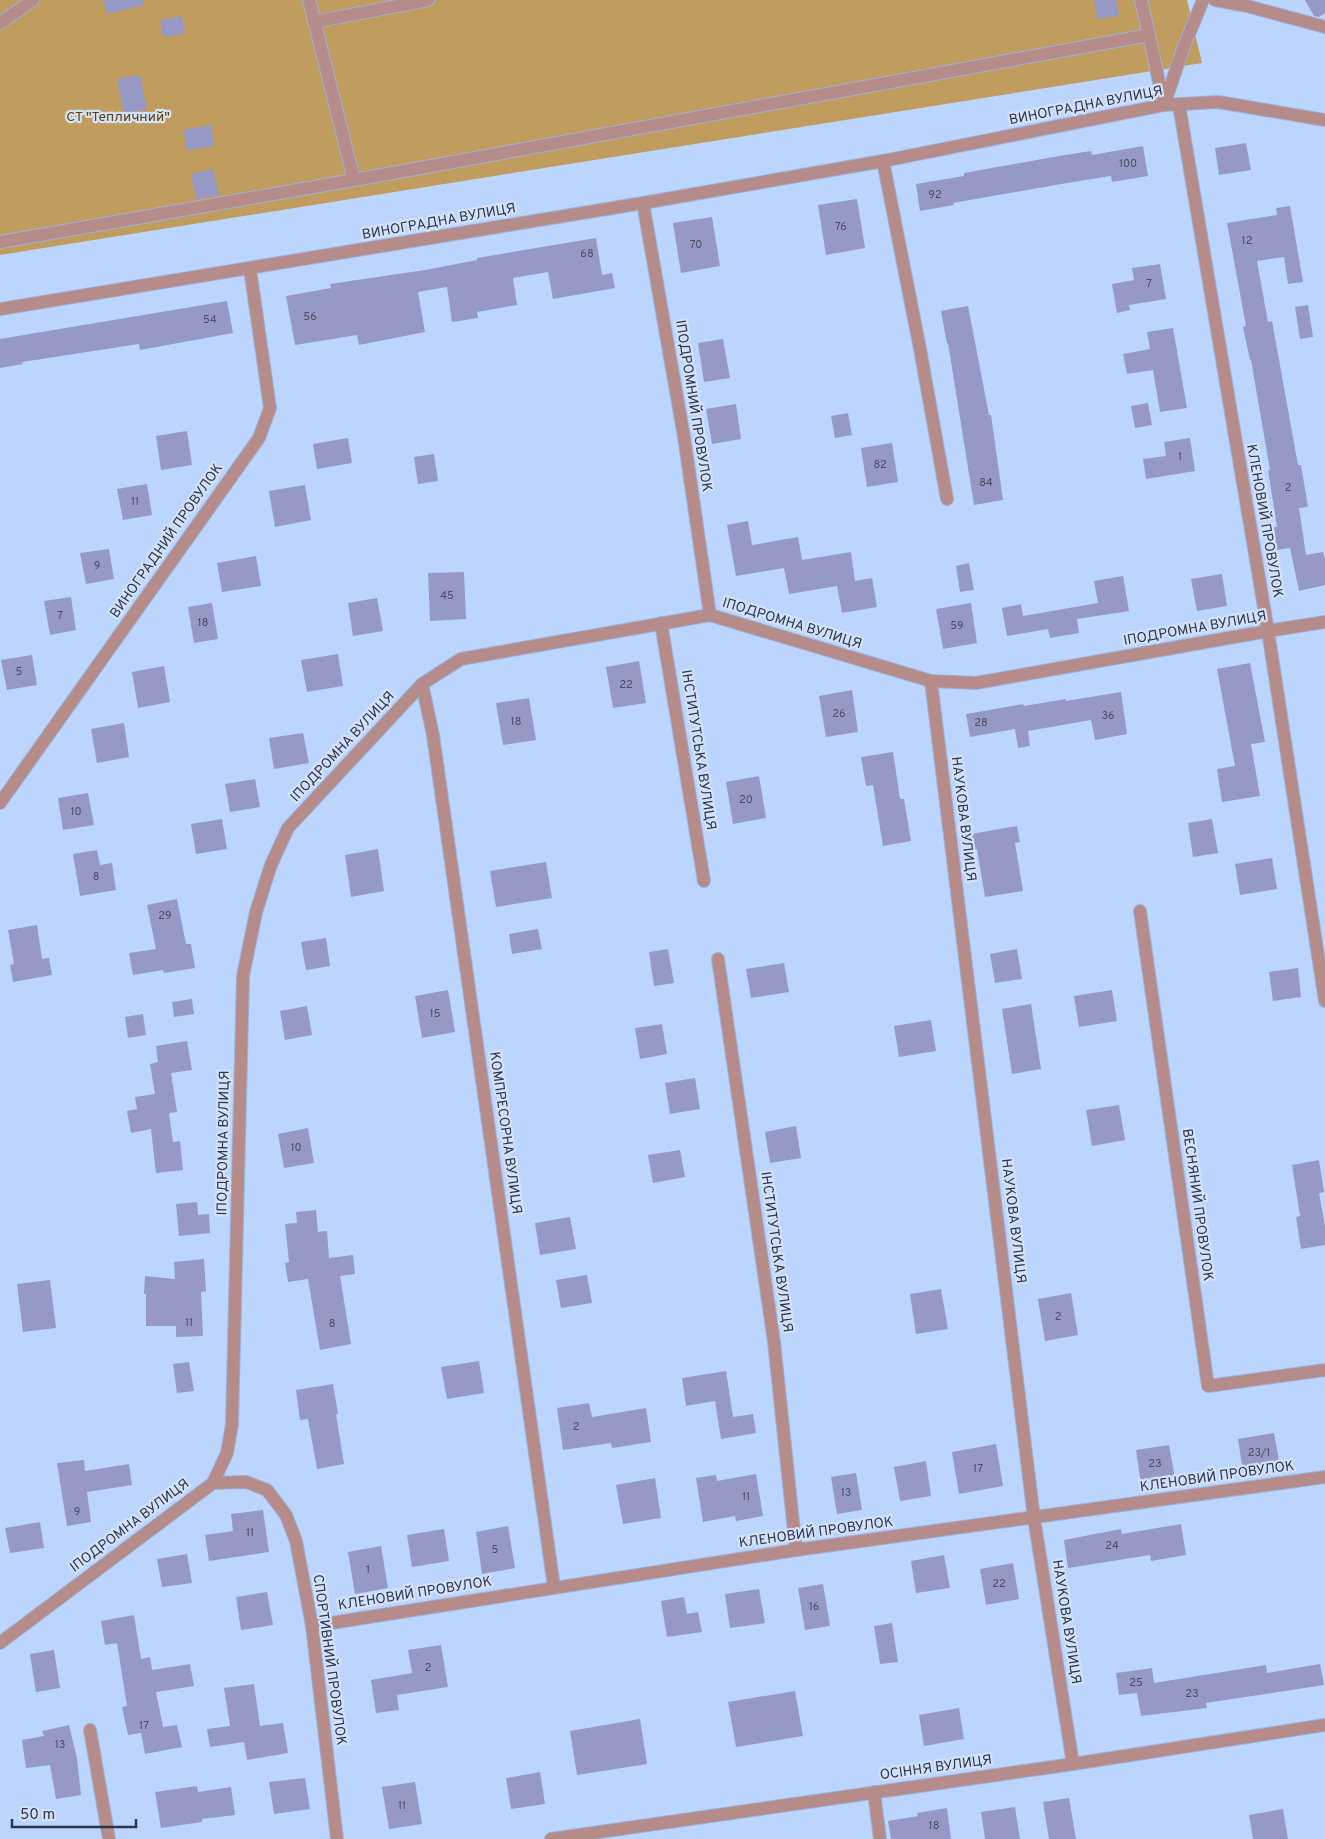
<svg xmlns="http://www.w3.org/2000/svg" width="1325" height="1839" font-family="Overpass,sans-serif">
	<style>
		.green { fill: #c09d5e }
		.building { fill: #9699c5 }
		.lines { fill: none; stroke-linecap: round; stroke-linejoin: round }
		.street-casing { stroke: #9db2d7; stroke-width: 14 }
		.street { stroke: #b58c8a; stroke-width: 12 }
		.labels { text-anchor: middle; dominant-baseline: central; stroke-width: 4.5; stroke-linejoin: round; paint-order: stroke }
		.number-label { font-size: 11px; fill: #474f66 }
		.street-label { font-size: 14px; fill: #2d3647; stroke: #d3e1fb }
		.park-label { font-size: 14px; fill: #604300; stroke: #d3e1fb }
	</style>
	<rect width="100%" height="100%" fill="#bcd5ff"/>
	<polygon class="green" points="0,0 1187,0 1202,63 0,255"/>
	<g class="building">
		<polygon points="103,0 143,0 144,5 107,14"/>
		<polygon points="1094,0 1116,0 1119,16 1097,19"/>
		<polygon points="1305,0 1325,0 1325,13 1319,17 1314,16"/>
		<polygon points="182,16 185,33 163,37 160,20"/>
		<polygon points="140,75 147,109 124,114 117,79"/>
		<polygon points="211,125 214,146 187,150 183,130"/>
		<polygon points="1246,143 1251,170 1219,175 1215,148"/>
		<polygon points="1143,146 1148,176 1112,182 1111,176 1067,183 953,203 954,205 920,211 916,184 964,176 964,173 1059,156 1091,151 1092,155"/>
		<polygon points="213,169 219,195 196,199 191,174"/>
		<polygon points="857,199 865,248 826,255 818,205"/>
		<polygon points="1290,206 1303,282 1288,284 1284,257 1257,261 1268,322 1272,321 1298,465 1301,465 1308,507 1299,508 1306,555 1323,552 1325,560 1325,585 1299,591 1290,548 1277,550 1274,527 1277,527 1268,470 1270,470 1251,360 1250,360 1243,327 1246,326 1227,223 1277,215 1276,208"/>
		<polygon points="712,217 720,266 681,273 673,223"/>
		<polygon points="596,238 602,275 612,273 615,288 553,299 548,272 513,278 517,305 477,312 478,318 452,322 447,287 418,292 425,332 359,345 357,335 295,345 286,296 331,288 330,284 425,270 477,260 477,258"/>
		<polygon points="1160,264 1166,299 1129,305 1130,310 1117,313 1112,284 1134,280 1132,268"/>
		<polygon points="227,301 233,333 140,350 139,344 22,362 23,364 0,368 0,339"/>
		<polygon points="1308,305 1313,337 1300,339 1295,307"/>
		<polygon points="968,306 989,415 991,415 1003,500 974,505 948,343 947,344 941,311"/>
		<polygon points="1173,328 1187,408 1160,412 1153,370 1127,374 1123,354 1150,349 1147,332"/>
		<polygon points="723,339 730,378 704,382 698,343"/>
		<polygon points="1148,403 1152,425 1135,428 1131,406"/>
		<polygon points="736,404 741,439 712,444 706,409"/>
		<polygon points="848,413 852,435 835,438 831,416"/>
		<polygon points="187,431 192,465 161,470 156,436"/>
		<polygon points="348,438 352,463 317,469 313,444"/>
		<polygon points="1190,438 1195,471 1146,479 1143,459 1166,456 1164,442"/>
		<polygon points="892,443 898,482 867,487 861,448"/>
		<polygon points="434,454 438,481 418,484 414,457"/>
		<polygon points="147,484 152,515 123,520 117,489"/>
		<polygon points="305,485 311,520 275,527 269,491"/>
		<polygon points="748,521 752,545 798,537 802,560 851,552 855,581 872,578 877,607 842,613 837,586 789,594 784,568 736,576 727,525"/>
		<polygon points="109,549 114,579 86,584 80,553"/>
		<polygon points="256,556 261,586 222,592 217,563"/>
		<polygon points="969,563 974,590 960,592 956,566"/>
		<polygon points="464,572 466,619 430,621 428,573"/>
		<polygon points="1222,574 1227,606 1197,611 1191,579"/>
		<polygon points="1123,576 1129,611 1077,619 1079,633 1050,638 1048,629 1007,636 1002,608 1021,604 1023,616 1098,603 1094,581"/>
		<polygon points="71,597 76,630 50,635 44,601"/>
		<polygon points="377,598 383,631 353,636 348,603"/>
		<polygon points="212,603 218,639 194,643 188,607"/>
		<polygon points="971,603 977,643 943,649 936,609"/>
		<polygon points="338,654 343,686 307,692 301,660"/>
		<polygon points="32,655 37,685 7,690 1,660"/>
		<polygon points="639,661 646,703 613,708 606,667"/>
		<polygon points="1250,663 1265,742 1251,744 1260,796 1222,802 1217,769 1235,766 1217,669"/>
		<polygon points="164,666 170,702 138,708 132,672"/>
		<polygon points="852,690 858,732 826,737 819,696"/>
		<polygon points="1121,692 1127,734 1095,740 1091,720 1028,731 1030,746 1018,748 1015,729 970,737 966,714 1023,704 1024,706 1066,699 1066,701"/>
		<polygon points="529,698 536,740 503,745 496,703"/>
		<polygon points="124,723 129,757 97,763 91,729"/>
		<polygon points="303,733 309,763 274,769 269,738"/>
		<polygon points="893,752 900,799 904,799 911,841 883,846 873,785 866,786 861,757"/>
		<polygon points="759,776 766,818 733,824 726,782"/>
		<polygon points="255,779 260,807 230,812 225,784"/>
		<polygon points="88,793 94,825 63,830 58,798"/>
		<polygon points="222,819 227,849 196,854 191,824"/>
		<polygon points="1212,819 1218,853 1193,857 1188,823"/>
		<polygon points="1017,826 1020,842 1015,843 1023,891 985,897 977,849 968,851 965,835"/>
		<polygon points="378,849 384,891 351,897 345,855"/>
		<polygon points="97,850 100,865 112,863 116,890 80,896 73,854"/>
		<polygon points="1272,858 1277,889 1240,895 1235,864"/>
		<polygon points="546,862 552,898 496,907 490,871"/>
		<polygon points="177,899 186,944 191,944 195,968 164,973 163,970 133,975 129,953 156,949 147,905"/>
		<polygon points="37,925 42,959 49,958 52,975 13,982 10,965 14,964 8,930"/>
		<polygon points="538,929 542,949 512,954 509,934"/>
		<polygon points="326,938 330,966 306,970 301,942"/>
		<polygon points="668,949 674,983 654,986 649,952"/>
		<polygon points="1017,949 1022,979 995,983 990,954"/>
		<polygon points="784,963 789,992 751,998 746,969"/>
		<polygon points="1298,968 1301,997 1273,1001 1269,972"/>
		<polygon points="448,990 455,1032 422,1038 415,996"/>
		<polygon points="1112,990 1117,1021 1079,1027 1074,996"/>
		<polygon points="192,999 194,1014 174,1017 172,1002"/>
		<polygon points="1031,1004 1041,1069 1012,1074 1002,1009"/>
		<polygon points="307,1006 312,1035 285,1040 280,1011"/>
		<polygon points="143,1014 146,1035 128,1038 125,1017"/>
		<polygon points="931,1020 936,1051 899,1057 894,1026"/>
		<polygon points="662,1024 667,1054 640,1059 635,1028"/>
		<polygon points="187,1041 192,1070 171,1073 177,1112 169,1113 173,1142 180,1141 183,1170 156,1173 151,1129 131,1133 127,1111 137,1109 135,1097 155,1094 150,1064 158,1062 156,1046"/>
		<polygon points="695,1078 700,1109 670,1114 665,1083"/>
		<polygon points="1119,1105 1125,1140 1092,1146 1086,1110"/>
		<polygon points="796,1126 801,1158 770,1163 765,1132"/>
		<polygon points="308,1128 314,1163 284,1168 278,1134"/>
		<polygon points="680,1150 685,1177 653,1183 648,1155"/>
		<polygon points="1319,1160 1324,1192 1319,1193 1325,1226 1325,1245 1301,1249 1296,1217 1300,1216 1292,1165"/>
		<polygon points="197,1202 198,1215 209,1214 210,1233 179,1236 176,1204"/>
		<polygon points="316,1210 318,1232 327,1231 329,1258 353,1255 355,1274 340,1276 351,1344 320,1350 308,1279 288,1282 285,1263 289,1262 285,1224 297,1223 296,1212"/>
		<polygon points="570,1217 576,1249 540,1255 535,1223"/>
		<polygon points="204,1259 206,1291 201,1292 203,1336 176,1337 176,1326 146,1326 146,1294 144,1294 145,1276 175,1279 174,1262"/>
		<polygon points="587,1275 592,1303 561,1308 556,1280"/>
		<polygon points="50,1280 56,1328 23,1332 17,1284"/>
		<polygon points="941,1289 948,1329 916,1334 910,1294"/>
		<polygon points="1071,1293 1078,1335 1045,1341 1038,1299"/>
		<polygon points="479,1361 484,1393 447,1399 441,1367"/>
		<polygon points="189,1362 194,1391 177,1393 173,1364"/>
		<polygon points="726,1371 733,1417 753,1414 756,1433 721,1439 715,1401 686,1406 682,1378"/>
		<polygon points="333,1384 338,1414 336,1414 344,1464 317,1469 308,1419 300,1420 296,1390"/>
		<polygon points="589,1403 592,1417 646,1408 651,1442 612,1448 611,1443 563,1450 557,1408"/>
		<polygon points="1274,1433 1280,1466 1243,1472 1238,1439"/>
		<polygon points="996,1444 1003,1486 959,1494 952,1452"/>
		<polygon points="1169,1445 1175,1478 1141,1484 1136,1450"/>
		<polygon points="84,1460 85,1471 129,1464 132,1485 87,1492 91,1522 67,1526 57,1463"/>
		<polygon points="926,1461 931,1496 900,1501 894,1467"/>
		<polygon points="856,1473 862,1510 837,1514 831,1477"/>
		<polygon points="756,1474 763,1516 736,1521 735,1516 703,1522 696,1478 716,1475 717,1481"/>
		<polygon points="655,1478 661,1518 623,1524 616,1485"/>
		<polygon points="263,1510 269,1552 209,1561 205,1535 233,1531 231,1514"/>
		<polygon points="40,1522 44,1548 10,1553 5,1528"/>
		<polygon points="1181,1524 1186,1555 1151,1561 1150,1555 1068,1568 1064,1540 1121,1529 1122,1534"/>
		<polygon points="508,1526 515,1568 482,1574 476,1532"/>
		<polygon points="444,1529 449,1561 412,1567 407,1535"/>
		<polygon points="381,1546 388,1588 355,1594 348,1552"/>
		<polygon points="187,1554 192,1583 162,1587 157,1559"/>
		<polygon points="944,1555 950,1588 916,1593 911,1561"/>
		<polygon points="1013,1563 1019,1599 986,1605 980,1569"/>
		<polygon points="823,1584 830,1626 805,1630 798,1588"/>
		<polygon points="759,1589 765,1623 730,1628 725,1594"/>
		<polygon points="267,1592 273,1625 241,1630 236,1597"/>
		<polygon points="684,1597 687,1614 698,1612 702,1632 667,1637 661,1601"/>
		<polygon points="134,1615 141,1659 150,1657 152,1670 190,1664 194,1686 156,1692 163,1727 177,1725 182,1747 145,1754 141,1733 128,1735 122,1707 127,1706 117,1643 105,1645 101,1621"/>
		<polygon points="892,1623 898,1662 880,1664 874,1626"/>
		<polygon points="441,1645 448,1687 397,1695 399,1710 376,1713 371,1680 412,1673 408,1650"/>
		<polygon points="54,1650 60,1688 36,1692 30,1654"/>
		<polygon points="1320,1664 1324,1685 1206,1703 1207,1708 1141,1716 1137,1693 1119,1695 1116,1673 1152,1668 1154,1683 1266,1665 1267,1673"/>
		<polygon points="254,1684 260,1726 283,1723 288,1753 247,1760 244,1742 210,1747 207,1729 230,1726 224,1688"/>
		<polygon points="795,1691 803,1736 736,1747 728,1702"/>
		<polygon points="959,1708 964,1739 924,1746 919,1715"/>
		<polygon points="640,1719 647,1764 577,1775 570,1731"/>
		<polygon points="69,1725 77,1758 81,1795 56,1799 50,1765 26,1768 22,1740 44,1736 42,1731"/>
		<polygon points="540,1772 545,1804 511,1809 506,1778"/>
		<polygon points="305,1778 310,1809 274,1814 269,1782"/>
		<polygon points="415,1782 422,1824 389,1829 382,1787"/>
		<polygon points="197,1786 198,1792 231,1787 235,1815 202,1819 202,1822 161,1828 155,1792"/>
		<polygon points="1069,1798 1076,1839 1049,1839 1043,1802"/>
		<polygon points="1015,1807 1020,1839 985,1839 981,1812"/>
		<polygon points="947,1808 951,1839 891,1839 888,1821 918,1816 917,1813"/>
		<polygon points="1283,1809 1288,1839 1253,1839 1249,1815"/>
	</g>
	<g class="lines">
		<defs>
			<g id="street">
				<polyline points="309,0 354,180"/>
				<polyline points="1215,0 1247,6 1325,27"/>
				<polyline points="314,22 428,0"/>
				<polyline points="0,23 33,0"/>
				<polyline points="1149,35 1164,105"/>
				<polyline points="1164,105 1183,49 1203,0"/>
				<polyline points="1179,105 1268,631 1325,1001"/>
				<polyline points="883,161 920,349 947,499"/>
				<polyline points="643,203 684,437 710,615"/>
				<polyline points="0,242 354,180 1149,35 1141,0"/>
				<polyline points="0,309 643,203 883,161 1164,105 1218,102 1325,120"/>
				<polyline points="661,623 704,881"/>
				<polyline points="931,681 1034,1518 1073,1764"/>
				<polyline points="422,684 433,735 554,1587"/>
				<polyline points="0,803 259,438 270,408 250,269"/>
				<polyline points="1140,911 1208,1386 1325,1370"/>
				<polyline points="718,959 774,1342 796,1550"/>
				<polyline points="213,1483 246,1482 267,1490 286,1515 296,1541 312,1626 337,1839"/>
				<polyline points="312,1626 796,1550 1325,1477"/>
				<polyline points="0,1643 213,1483 227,1453 232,1424 243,976 256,912 271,865 288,828 422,684 461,659 710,615 931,681 976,683 1268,631 1325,622"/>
				<polyline points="90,1730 109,1839"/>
				<polyline points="874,1792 880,1839"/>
				<polyline points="551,1839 1073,1764 1325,1725"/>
			</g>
		</defs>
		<use href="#street" class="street-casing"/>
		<use href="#street" class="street"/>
	</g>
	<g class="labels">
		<g class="number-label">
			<text x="1128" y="164">100</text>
			<text x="935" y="195">92</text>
			<text x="841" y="227">76</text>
			<text x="1247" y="241">12</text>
			<text x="696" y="245">70</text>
			<text x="587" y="254">68</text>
			<text x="1149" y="284">7</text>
			<text x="310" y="317">56</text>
			<text x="210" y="320">54</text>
			<text x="1180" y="457">1</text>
			<text x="880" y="465">82</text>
			<text x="986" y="483">84</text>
			<text x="1288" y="488">2</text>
			<text x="135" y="502">11</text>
			<text x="97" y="566">9</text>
			<text x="447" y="596">45</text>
			<text x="60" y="616">7</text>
			<text x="203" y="623">18</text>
			<text x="957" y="626">59</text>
			<text x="19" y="672">5</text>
			<text x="626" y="685">22</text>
			<text x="839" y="714">26</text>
			<text x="1108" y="716">36</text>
			<text x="516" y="722">18</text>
			<text x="981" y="723">28</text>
			<text x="746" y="800">20</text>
			<text x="76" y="812">10</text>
			<text x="96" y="877">8</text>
			<text x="165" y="916">29</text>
			<text x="435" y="1014">15</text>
			<text x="296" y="1148">10</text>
			<text x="1058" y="1317">2</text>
			<text x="189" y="1323">11</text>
			<text x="332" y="1324">8</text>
			<text x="576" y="1427">2</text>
			<text x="1259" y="1453">23/1</text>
			<text x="1155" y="1464">23</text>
			<text x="978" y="1469">17</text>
			<text x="846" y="1493">13</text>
			<text x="746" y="1497">11</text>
			<text x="77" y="1512">9</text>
			<text x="250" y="1533">11</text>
			<text x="1112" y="1546">24</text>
			<text x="495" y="1550">5</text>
			<text x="368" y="1570">1</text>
			<text x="999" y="1584">22</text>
			<text x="814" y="1607">16</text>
			<text x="428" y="1668">2</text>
			<text x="1136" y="1683">25</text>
			<text x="1192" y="1694">23</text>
			<text x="144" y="1726">17</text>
			<text x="60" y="1745">13</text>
			<text x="402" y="1806">11</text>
			<text x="934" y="1826">18</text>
		</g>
		<g class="street-label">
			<text transform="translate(1086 106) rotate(-11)">ВИНОГРАДНА ВУЛИЦЯ</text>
			<text transform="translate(439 222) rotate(-10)">ВИНОГРАДНА ВУЛИЦЯ</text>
			<text transform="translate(693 406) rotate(81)">ІПОДРОМНИЙ ПРОВУЛОК</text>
			<text transform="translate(1264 521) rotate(80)">КЛЕНОВИЙ ПРОВУЛОК</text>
			<text transform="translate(167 541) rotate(-55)">ВИНОГРАДНИЙ ПРОВУЛОК</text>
			<text transform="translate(792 624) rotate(17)">ІПОДРОМНА ВУЛИЦЯ</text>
			<text transform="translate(1195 629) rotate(-10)">ІПОДРОМНА ВУЛИЦЯ</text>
			<text transform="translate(343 747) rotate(-47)">ІПОДРОМНА ВУЛИЦЯ</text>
			<text transform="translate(698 750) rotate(81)">ІНСТИТУТСЬКА ВУЛИЦЯ</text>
			<text transform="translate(963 819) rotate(83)">НАУКОВА ВУЛИЦЯ</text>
			<text transform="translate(505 1133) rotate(82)">КОМПРЕСОРНА ВУЛИЦЯ</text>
			<text transform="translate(224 1143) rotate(-89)">ІПОДРОМНА ВУЛИЦЯ</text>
			<text transform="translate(1197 1205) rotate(82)">ВЕСНЯНИЙ ПРОВУЛОК</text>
			<text transform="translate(1013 1221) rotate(83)">НАУКОВА ВУЛИЦЯ</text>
			<text transform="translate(776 1252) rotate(82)">ІНСТИТУТСЬКА ВУЛИЦЯ</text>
			<text transform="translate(1217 1477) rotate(-8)">КЛЕНОВИЙ ПРОВУЛОК</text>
			<text transform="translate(130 1526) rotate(-37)">ІПОДРОМНА ВУЛИЦЯ</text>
			<text transform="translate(816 1533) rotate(-8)">КЛЕНОВИЙ ПРОВУЛОК</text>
			<text transform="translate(415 1594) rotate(-9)">КЛЕНОВИЙ ПРОВУЛОК</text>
			<text transform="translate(1066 1622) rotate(81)">НАУКОВА ВУЛИЦЯ</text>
			<text transform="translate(329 1660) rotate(82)">СПОРТИВНИЙ ПРОВУЛОК</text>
			<text transform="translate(936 1768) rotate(-8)">ОСІННЯ ВУЛИЦЯ</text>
		</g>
		<g class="park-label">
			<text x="118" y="117">СТ "Тепличний"</text>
		</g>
	</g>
	<path d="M12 1819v8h124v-8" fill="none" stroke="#2d3647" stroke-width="2.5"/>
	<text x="20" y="1819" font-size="15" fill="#2d3647" stroke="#d3e1fb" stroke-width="4" paint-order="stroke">50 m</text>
</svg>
